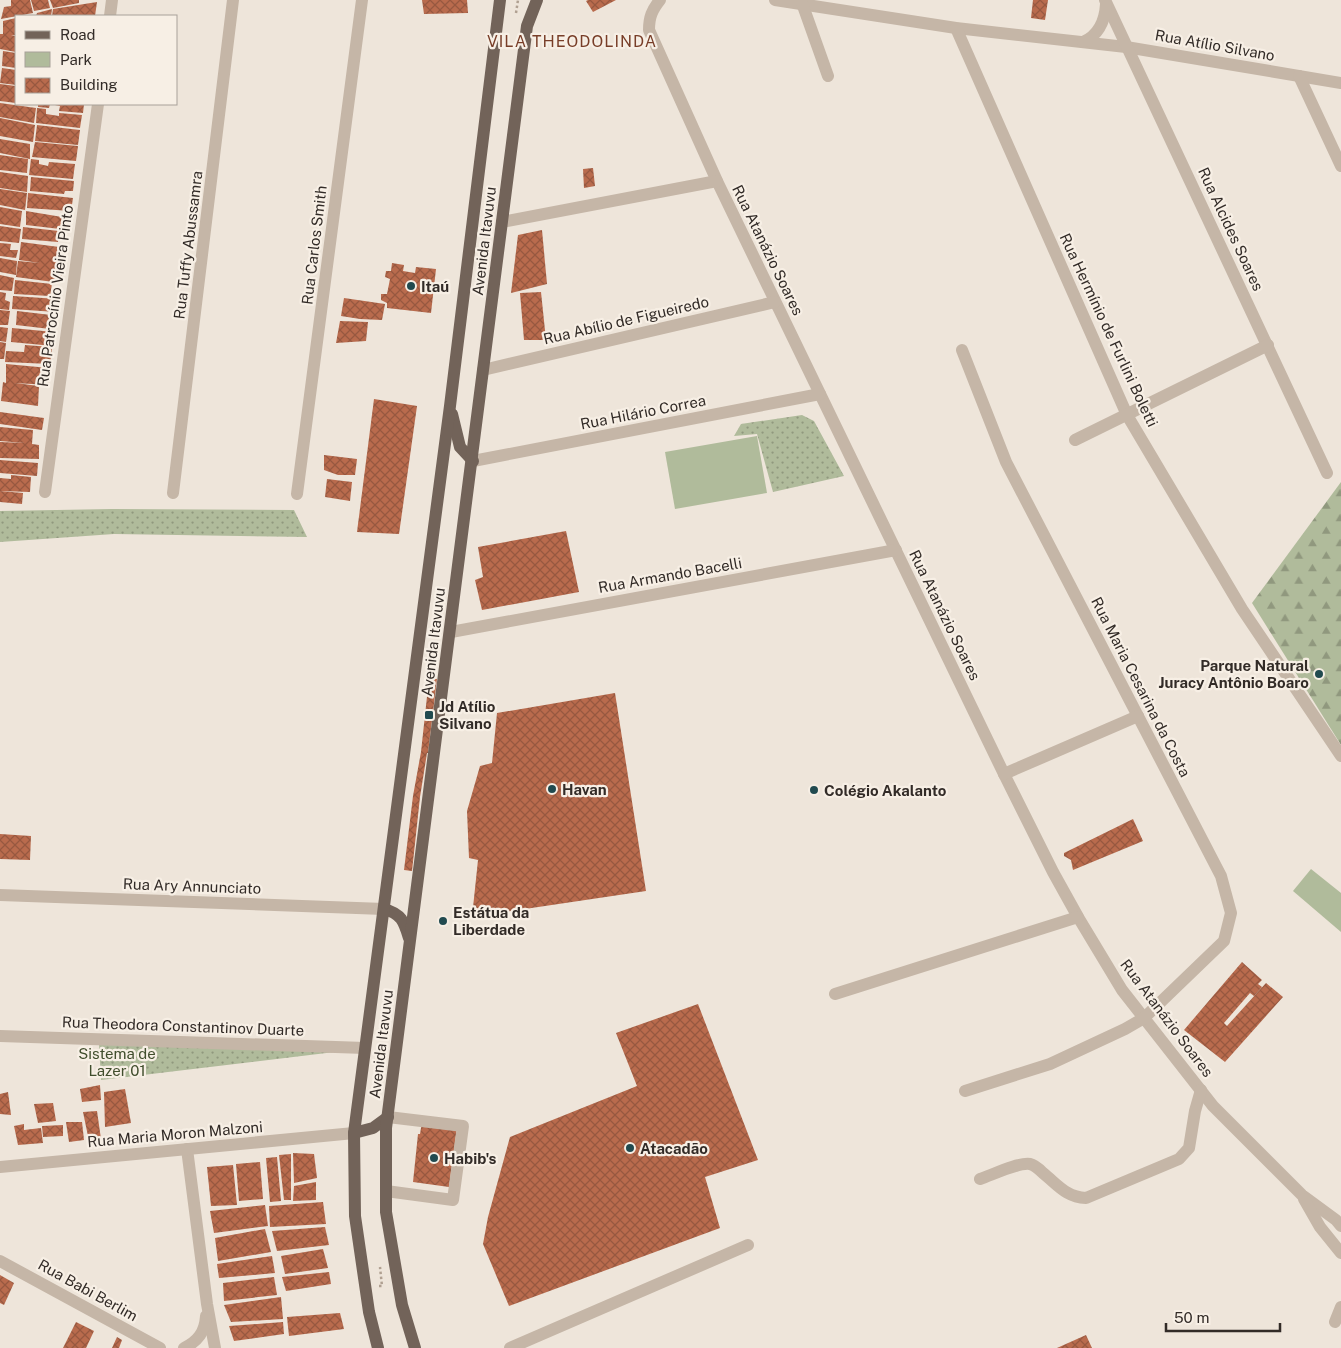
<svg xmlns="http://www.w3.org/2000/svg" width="1341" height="1348" font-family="'Public Sans',sans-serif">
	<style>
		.green { fill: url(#green-dots) }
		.forest { fill: url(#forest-firs) }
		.pitch { fill: #b0bb9b }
		.building { fill: url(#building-cross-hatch) }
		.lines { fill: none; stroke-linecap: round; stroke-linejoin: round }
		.path { stroke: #b0a091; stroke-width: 2.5; stroke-dasharray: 2.5 2.5; stroke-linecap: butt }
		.minor { stroke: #c5b6a7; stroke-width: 12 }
		.major { stroke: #726359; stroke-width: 12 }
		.poi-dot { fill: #214a4f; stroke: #f7efe5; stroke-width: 2 }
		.labels { text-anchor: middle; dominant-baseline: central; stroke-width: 4.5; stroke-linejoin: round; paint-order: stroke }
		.street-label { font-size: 15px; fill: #322b27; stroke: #f7efe5 }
		.poi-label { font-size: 15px; font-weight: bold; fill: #322b27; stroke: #f7efe5; text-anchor: start }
		.park-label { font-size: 15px; fill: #414e2d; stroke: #f7efe5 }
		.neighbourhood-label { font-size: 16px; letter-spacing: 1px; fill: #783e28; stroke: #f7efe5 }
	</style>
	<defs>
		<pattern id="green-dots" width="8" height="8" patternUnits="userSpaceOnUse" patternTransform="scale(1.25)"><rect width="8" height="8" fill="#b0bb9b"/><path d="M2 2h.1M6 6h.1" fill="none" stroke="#90987e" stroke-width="1.8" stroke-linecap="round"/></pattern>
		<pattern id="forest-firs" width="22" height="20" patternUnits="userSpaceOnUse" patternTransform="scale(1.25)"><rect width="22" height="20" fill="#b0bb9b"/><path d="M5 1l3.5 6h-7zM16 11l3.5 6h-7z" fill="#90987e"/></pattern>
		<pattern id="building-cross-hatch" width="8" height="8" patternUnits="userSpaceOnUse" patternTransform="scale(1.25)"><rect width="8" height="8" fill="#b96b4d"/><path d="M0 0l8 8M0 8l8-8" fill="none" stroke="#975840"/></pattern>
	</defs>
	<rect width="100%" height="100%" fill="#eee5da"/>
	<g class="green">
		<polygon points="802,415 814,421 844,476 773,492 757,434 734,436 741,424"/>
		<polygon points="112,509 294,510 307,537 114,534 0,542 0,511"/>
		<polygon points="99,1044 343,1051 101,1080"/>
	</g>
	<polygon class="forest" points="1341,482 1341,745 1252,603"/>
	<g class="pitch">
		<polygon points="757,436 767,493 675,509 665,452"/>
		<polygon points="1311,869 1341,893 1341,932 1293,891"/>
	</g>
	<g class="building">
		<polygon points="11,0 30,0 33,13 1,19 4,7 11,6"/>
		<polygon points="31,0 48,0 50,8 34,11"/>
		<polygon points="50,0 79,0 79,3 53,8"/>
		<polygon points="422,0 467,0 468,13 424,14"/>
		<polygon points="588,0 616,0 593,12 586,1"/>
		<polygon points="1033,0 1048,0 1045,20 1031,18"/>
		<polygon points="97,2 95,16 52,16 53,9"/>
		<polygon points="52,9 51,16 36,16 37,13"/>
		<polygon points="16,18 16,35 11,35 16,36 16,52 0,49 0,34 3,34 3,21"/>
		<polygon points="3,51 16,53 16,68 2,66"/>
		<polygon points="2,68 16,70 16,85 0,83"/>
		<polygon points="0,84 16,86 16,103 0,101"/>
		<polygon points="0,103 36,108 34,123 0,117"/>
		<polygon points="38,104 84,104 83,113 59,111 60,106 50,104 49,108 38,107"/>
		<polygon points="37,108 46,109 46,114 59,116 59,113 82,115 80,128 36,123"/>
		<polygon points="0,118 35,125 33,142 0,136"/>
		<polygon points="37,125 80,130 78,145 35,141"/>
		<polygon points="0,139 30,144 30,159 0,153"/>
		<polygon points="35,142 78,146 76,161 32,157"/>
		<polygon points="0,155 28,159 27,173 0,170"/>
		<polygon points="31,159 39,160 39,164 48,166 49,162 75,164 73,179 29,175"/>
		<polygon points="593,168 595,186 584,188 583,169"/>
		<polygon points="0,172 28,176 27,192 0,188"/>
		<polygon points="31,177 74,181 73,191 65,191 64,194 30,191"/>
		<polygon points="0,189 27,193 25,210 0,205"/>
		<polygon points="28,193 73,198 71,211 27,208"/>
		<polygon points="0,207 22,211 20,227 0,224"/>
		<polygon points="26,211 62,217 60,229 26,225"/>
		<polygon points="0,226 21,229 19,243 0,241"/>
		<polygon points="23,227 59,231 58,242 22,239"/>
		<polygon points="542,230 547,284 511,293 518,235"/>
		<polygon points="21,242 59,247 57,265 63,266 61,283 16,277 18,261 40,263 19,260"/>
		<polygon points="0,243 11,244 10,250 18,250 16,258 0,256"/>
		<polygon points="0,258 17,261 16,275 0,272"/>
		<polygon points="392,263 404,265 403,271 415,273 416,267 436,269 431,313 387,308 387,303 381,300 381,294 387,294 390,279 385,277 386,271 391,271"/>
		<polygon points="0,275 14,278 12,291 0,290"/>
		<polygon points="15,280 52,284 50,296 14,294"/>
		<polygon points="0,292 6,293 5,300 10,302 9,310 0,309"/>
		<polygon points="541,292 546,340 524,340 520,293"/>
		<polygon points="13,296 58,299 56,312 12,309"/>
		<polygon points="344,298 385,304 382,320 360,319 341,316"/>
		<polygon points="0,310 10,311 8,325 0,325"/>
		<polygon points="17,311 51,315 50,329 16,325"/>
		<polygon points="340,321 368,322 366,341 336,343"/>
		<polygon points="0,327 8,328 6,342 0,341"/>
		<polygon points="12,328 54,332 53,346 11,342"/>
		<polygon points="0,342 6,343 4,359 0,359"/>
		<polygon points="25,345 52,347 50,364 5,362 6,351 24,352"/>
		<polygon points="6,364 49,368 48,385 15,383 39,386 38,406 1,401 3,382 6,383"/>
		<polygon points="374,399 417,406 399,534 357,532"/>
		<polygon points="0,412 44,418 42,430 0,424"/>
		<polygon points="0,427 33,430 32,444 39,445 39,459 0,458 0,442 25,443 0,441"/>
		<polygon points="324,455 357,459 355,475 338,475 324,470"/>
		<polygon points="0,460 38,463 37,476 0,473"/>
		<polygon points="11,475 31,477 30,492 0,491 0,478 11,479"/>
		<polygon points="327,479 352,482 350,501 325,497"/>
		<polygon points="0,491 23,493 22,504 0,502"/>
		<polygon points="566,531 579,592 482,610 475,580 483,577 478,547"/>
		<polygon points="429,678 437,679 428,753 427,753 420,797 412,871 404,870 413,796 421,752"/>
		<polygon points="615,693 646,891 472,917 478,860 469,858 467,811 480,766 492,763 497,713"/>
		<polygon points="1133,819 1143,841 1073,870 1071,860 1064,856 1064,853"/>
		<polygon points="0,834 31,836 30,860 0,859"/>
		<polygon points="1242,962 1262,980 1258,984 1262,987 1254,996 1250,993 1224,1023 1227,1026 1266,983 1283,997 1225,1062 1184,1030"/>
		<polygon points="698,1004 758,1160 705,1177 720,1228 509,1306 483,1244 488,1217 510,1137 637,1086 616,1033"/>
		<polygon points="100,1085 101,1100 82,1102 80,1089"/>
		<polygon points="125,1089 131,1123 105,1127 104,1092"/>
		<polygon points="8,1092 11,1115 0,1114 0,1094"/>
		<polygon points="53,1103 56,1121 38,1123 34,1104"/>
		<polygon points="97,1111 101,1139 89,1141 83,1112"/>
		<polygon points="66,1122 82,1122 84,1140 69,1142"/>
		<polygon points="422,1122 457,1127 449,1187 413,1182 418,1134 420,1134"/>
		<polygon points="24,1124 24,1130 41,1128 43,1143 18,1145 14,1126"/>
		<polygon points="63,1125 63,1136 43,1137 42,1126"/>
		<polygon points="293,1153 314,1154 317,1178 294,1183"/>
		<polygon points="291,1154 291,1200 284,1200 279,1155"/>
		<polygon points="277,1157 281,1201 270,1202 266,1158"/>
		<polygon points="260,1162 263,1199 239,1201 236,1164"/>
		<polygon points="233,1165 237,1205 211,1206 207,1167"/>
		<polygon points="316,1182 316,1200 293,1201 294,1186"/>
		<polygon points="323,1202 326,1224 270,1227 269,1206"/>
		<polygon points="265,1205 268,1226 214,1233 210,1211"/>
		<polygon points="325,1227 329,1245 277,1251 272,1231"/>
		<polygon points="265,1229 271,1252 218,1261 215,1238"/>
		<polygon points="323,1249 328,1268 285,1274 281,1256"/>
		<polygon points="272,1256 275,1273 219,1278 217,1264"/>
		<polygon points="329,1272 331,1284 286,1291 282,1277"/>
		<polygon points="0,1275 14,1283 4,1305 0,1303"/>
		<polygon points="274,1277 277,1295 224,1301 223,1283"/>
		<polygon points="281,1297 283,1319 231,1322 224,1305"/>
		<polygon points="340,1313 344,1329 289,1336 287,1317"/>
		<polygon points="76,1322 94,1331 86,1348 63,1348"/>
		<polygon points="283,1322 284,1334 234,1341 229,1326"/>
		<polygon points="1086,1335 1092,1348 1057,1348"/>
		<polygon points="117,1337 122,1340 119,1348 112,1348"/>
	</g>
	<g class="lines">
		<g class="path">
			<polyline points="516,13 518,0"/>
			<polyline points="379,1286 382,1286 380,1267"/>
		</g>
		<g class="minor">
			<path d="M660,0C652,10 649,17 649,30L717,181L1004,774L1053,872L1078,917L1122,990L1213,1106L1302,1195L1336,1220L1341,1226"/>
			<polyline points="775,0 956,28 1126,47 1341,83"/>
			<polyline points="1105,0 1327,473"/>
			<polyline points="802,3 828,76"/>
			<polyline points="110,16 112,0"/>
			<polyline points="956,28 1127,415 1242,609 1341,756"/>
			<path d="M1083,42C1099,35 1105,21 1106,4"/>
			<polyline points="1299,76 1341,166"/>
			<polyline points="502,222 717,181"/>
			<polyline points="962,350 1006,462 1221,876 1231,913 1224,941 1144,1018 1125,1029 1050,1064 965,1091"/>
			<polyline points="483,370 775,302"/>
			<polyline points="1075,440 1268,345"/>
			<polyline points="473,461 820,394"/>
			<polyline points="45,492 98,104"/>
			<polyline points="173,493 233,0"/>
			<polyline points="297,494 362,0"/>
			<polyline points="451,632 896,550"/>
			<polyline points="1004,774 1138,716"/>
			<polyline points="0,895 384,909"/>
			<polyline points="835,994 1078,917"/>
			<polyline points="0,1036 365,1048"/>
			<polyline points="187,1149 207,1304 215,1348"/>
			<polyline points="0,1167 354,1133"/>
			<path d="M980,1179C992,1175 1019,1162 1030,1164C1035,1165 1039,1169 1043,1173C1058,1185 1066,1197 1086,1198L1179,1159L1189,1148L1195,1111L1201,1090"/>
			<polyline points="386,1191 453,1200 463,1126 388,1117"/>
			<polyline points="1304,1199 1320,1227 1341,1253"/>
			<polyline points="0,1261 160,1348"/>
			<polyline points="1335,1322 1341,1307"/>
			<path d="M184,1348C198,1341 205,1332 206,1316"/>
			<polyline points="510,1348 748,1245"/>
		</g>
		<g class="major">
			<polyline points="452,414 460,447 473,461"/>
			<path d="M384,909C402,914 404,922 409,938"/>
			<polyline points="354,1133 373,1128 388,1117"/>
			<polyline points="378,1348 369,1312 355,1216 354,1133 450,406 500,0"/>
			<polyline points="415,1348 402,1305 386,1212 386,1128 527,26 537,0"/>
		</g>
	</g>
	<g class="poi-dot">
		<circle cx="411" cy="286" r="5"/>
		<circle cx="1319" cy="674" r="5"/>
		<rect x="424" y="710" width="10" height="10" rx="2.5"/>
		<circle cx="552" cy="789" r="5"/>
		<circle cx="814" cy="790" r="5"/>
		<circle cx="443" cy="921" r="5"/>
		<circle cx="630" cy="1148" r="5"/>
		<circle cx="434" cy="1158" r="5"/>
	</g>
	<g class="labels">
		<g class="street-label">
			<text transform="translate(1215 45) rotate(10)">Rua Atílio Silvano</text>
			<text transform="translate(1231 229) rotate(65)">Rua Alcides Soares</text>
			<text transform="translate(484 241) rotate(-83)">Avenida Itavuvu</text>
			<text transform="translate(188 245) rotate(-83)">Rua Tuffy Abussamra</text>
			<text transform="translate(314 245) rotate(-83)">Rua Carlos Smith</text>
			<text transform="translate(768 250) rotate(64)">Rua Atanázio Soares</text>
			<text transform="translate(55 296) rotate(-82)">Rua Patrocínio Vieira Pinto</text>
			<text transform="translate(626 320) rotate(-13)">Rua Abílio de Figueiredo</text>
			<text transform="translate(1109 330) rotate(65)">Rua Hermínio de Furlini Boletti</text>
			<text transform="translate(643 412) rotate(-11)">Rua Hilário Correa</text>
			<text transform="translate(670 575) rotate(-10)">Rua Armando Bacelli</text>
			<text transform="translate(945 615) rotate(64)">Rua Atanázio Soares</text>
			<text transform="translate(433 642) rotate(-83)">Avenida Itavuvu</text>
			<text transform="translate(1141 687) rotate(63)">Rua Maria Cesarina da Costa</text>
			<text transform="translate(192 886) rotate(2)">Rua Ary Annunciato</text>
			<text transform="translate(1167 1018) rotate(53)">Rua Atanázio Soares</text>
			<text transform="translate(183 1026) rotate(2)">Rua Theodora Constantinov Duarte</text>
			<text transform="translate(381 1044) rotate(-83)">Avenida Itavuvu</text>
			<text transform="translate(175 1134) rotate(-5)">Rua Maria Moron Malzoni</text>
			<text transform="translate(88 1290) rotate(29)">Rua Babi Berlim</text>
		</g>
		<g class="poi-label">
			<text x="421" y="286">Itaú</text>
			<text x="1309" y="665" text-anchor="end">Parque Natural<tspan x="1309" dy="17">Juracy Antônio Boaro</tspan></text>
			<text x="439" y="706">Jd Atílio<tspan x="439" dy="17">Silvano</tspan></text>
			<text x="562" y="789">Havan</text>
			<text x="824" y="790">Colégio Akalanto</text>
			<text x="453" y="912">Estátua da<tspan x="453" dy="17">Liberdade</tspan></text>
			<text x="640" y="1148">Atacadão</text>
			<text x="444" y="1158">Habib's</text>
		</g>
		<g class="park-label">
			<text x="117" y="1053">Sistema de<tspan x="117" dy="17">Lazer 01</tspan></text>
		</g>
		<g class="neighbourhood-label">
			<text x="572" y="41">VILA THEODOLINDA</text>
		</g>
	</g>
	<rect x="15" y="15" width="162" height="90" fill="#f7efe5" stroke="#a8a199"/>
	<rect x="25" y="31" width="25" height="8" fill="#726359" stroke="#a8a199"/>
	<text x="60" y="40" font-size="15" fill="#322b27">Road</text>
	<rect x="25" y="52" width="25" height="15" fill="#b0bb9b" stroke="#a8a199"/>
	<text x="60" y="65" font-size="15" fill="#322b27">Park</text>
	<rect x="25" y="78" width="25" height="15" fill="url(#building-cross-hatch)" stroke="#a8a199"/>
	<text x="60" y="90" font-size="15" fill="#322b27">Building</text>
	<path d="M1166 1323v8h114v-8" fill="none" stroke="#322b27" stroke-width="2.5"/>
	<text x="1174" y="1323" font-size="15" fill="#322b27" stroke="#f7efe5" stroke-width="4" paint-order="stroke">50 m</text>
</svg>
